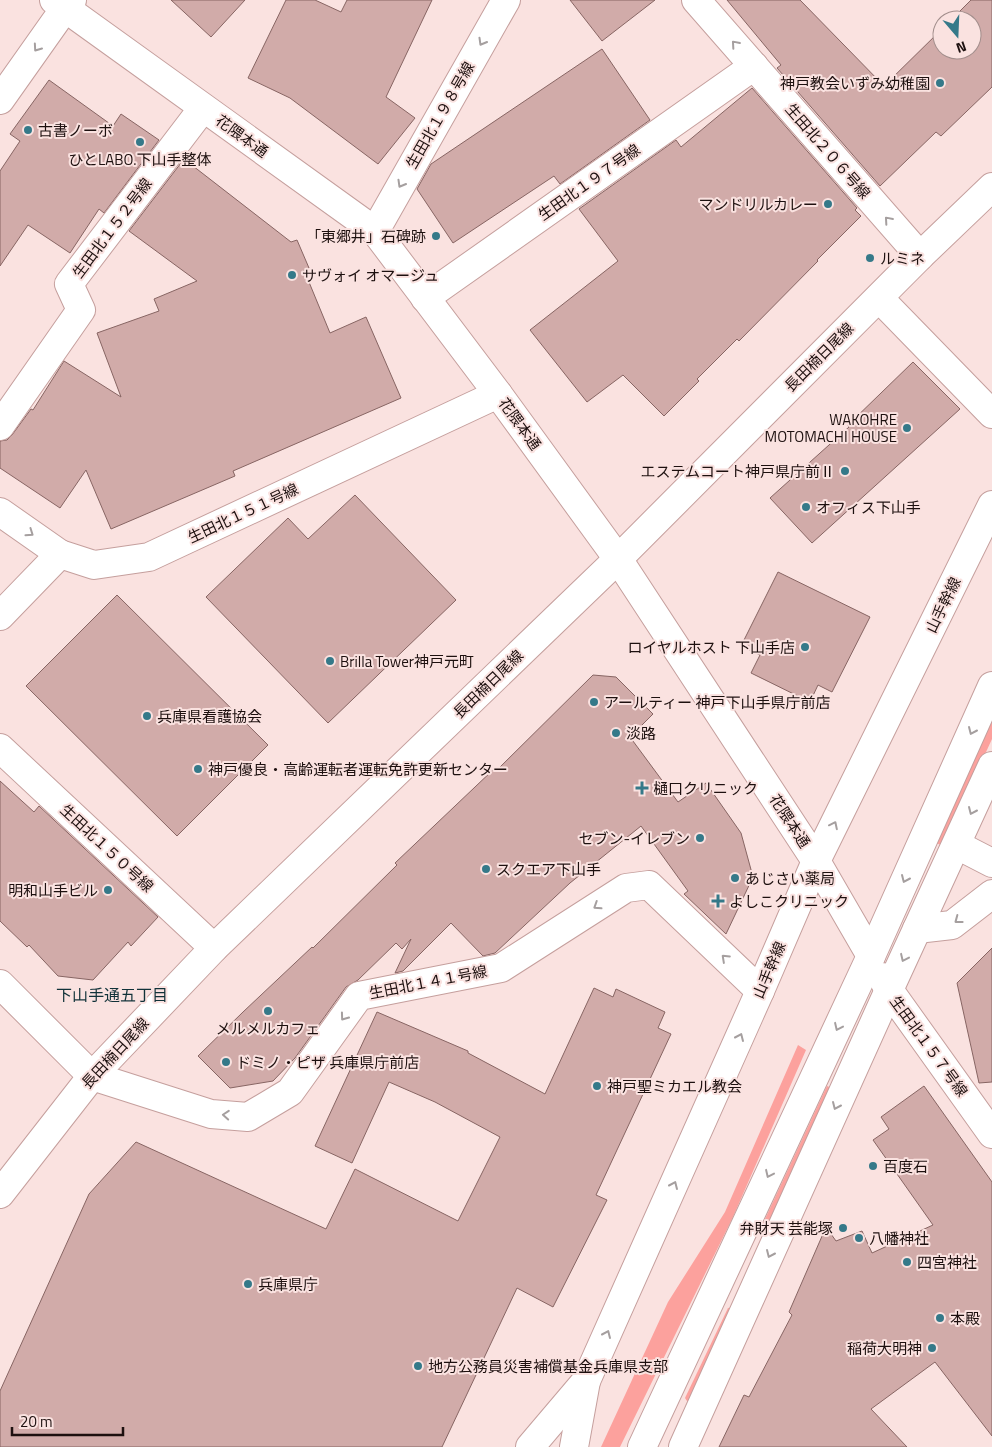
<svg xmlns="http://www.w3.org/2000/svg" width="992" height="1447" font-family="'Titillium Web','Noto Sans JP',sans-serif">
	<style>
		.green { fill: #fca19d }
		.building { fill: #d1aba9; stroke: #876563 }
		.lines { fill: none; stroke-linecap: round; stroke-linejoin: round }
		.minor-casing { stroke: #c59f9d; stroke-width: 30 }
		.tertiary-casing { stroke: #c59f9d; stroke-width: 30 }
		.primary-casing { stroke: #c59f9d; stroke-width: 30 }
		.minor { stroke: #fff; stroke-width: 28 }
		.tertiary { stroke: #fff; stroke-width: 28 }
		.primary { stroke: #fff; stroke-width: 28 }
		.oneway { stroke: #a59f9f }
		.poi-dot { fill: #357989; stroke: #fae2e0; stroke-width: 2 }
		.labels { text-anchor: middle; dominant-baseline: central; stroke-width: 4; stroke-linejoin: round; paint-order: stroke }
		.poi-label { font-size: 15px; fill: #1d100f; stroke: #fae2e0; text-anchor: start }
		.street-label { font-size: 15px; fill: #1d100f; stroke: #fae2e0 }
		.neighbourhood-label { font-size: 16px; fill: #113239; stroke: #fae2e0 }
	</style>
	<rect width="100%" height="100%" fill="#fae2e0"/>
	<g class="green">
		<polygon points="992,718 992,739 943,846 934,842"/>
		<polygon points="798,1045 806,1050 733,1217 620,1447 601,1447 668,1302 725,1212"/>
		<polygon points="827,1086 834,1089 764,1237 758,1234"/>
		<polygon points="736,1307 689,1404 685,1398 728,1308"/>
	</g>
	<g class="building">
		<polygon points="171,0 245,0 211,37"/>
		<polygon points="286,0 315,0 341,12 347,0 432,0 386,97 415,118 378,164 290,98 248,78"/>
		<polygon points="570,0 655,0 602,41"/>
		<polygon points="727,0 800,0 884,86 942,29 942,50 972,50 972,20 951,20 971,0 992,0 992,87 941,136 936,132 880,186 777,68 781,65"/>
		<polygon points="602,49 650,120 560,184 554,176 453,243 417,189 431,164"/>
		<polygon points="49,80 113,126 121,114 159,140 104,213 99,209 70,253 28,225 0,266 0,171 20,141 10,134"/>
		<polygon points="752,88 857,208 855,210 861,216 817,260 818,261 739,341 737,339 697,379 699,381 664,416 623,375 587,402 530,330 618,261 579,209 676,140 681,147"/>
		<polygon points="184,159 291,242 297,240 309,268 304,270 330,333 366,317 401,398 233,471 235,476 111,529 86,470 60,508 0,468 0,441 7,440 12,435 31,409 33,410 64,361 121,397 97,333 159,311 154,299 197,281 129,231"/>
		<polygon points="913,362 960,409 812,543 770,498 849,427 848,425"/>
		<polygon points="355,495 456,600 328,723 206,597 288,518 308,539"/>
		<polygon points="778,572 870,617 832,692 818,685 810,702 751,673 760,655 741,646"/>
		<polygon points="117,595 268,745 177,836 26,686"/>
		<polygon points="593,675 616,677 653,714 630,737 678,802 706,783 741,833 753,877 726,934 684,894 688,891 641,826 570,883 495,953 483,956 451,923 403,971 395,973 411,939 402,949 396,943 358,980 346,987 295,1058 273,1081 230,1088 198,1056 243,1012 312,947 313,948 397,865 395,863 495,768 497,770"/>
		<polygon points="0,781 34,812 39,806 158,917 131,946 128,942 93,980 58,976 29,945 27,947 0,921"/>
		<polygon points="992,948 992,1082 979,1083 957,983"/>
		<polygon points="594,988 613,997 616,989 665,1012 658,1028 671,1034 596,1195 607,1200 553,1307 517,1288 442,1447 0,1447 0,1391 89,1194 136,1142 326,1229 355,1169 458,1221 500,1137 435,1102 389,1082 352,1163 315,1146 377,1012 468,1051 468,1053 545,1094"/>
		<polygon points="924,1086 992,1182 992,1436 935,1362 871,1409 907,1447 719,1447 744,1395 749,1397 792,1315 789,1312 826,1227 836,1241 862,1231 872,1253 933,1225 873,1140 889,1129 881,1117"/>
	</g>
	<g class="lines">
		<defs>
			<g id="minor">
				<polyline points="696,0 920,256"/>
				<polyline points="0,100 65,8 72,0"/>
				<polyline points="375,231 506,0"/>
				<polyline points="425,298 754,66"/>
				<polyline points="879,298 992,414"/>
				<polyline points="0,426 81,310 69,284 203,108"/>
				<polyline points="0,512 60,554"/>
				<polyline points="0,616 60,554 94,565 149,557 498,394"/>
				<polyline points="0,748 214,948"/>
				<polyline points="957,845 992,863"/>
				<polyline points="917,929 952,925 992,894"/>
				<polyline points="882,977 889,990 992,1134"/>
				<polyline points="92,1076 211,1114 248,1117 290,1092 359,996 501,968 626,888 649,885 760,991"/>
				<polyline points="530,1447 586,1381"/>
				<polyline points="683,1447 889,990 992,766"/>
			</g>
			<g id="tertiary">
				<polyline points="54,0 375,231 498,394 618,559 816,861 871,956"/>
				<polyline points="0,984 92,1076"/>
				<polyline points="574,1447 586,1381 760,991 816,861 992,505"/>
				<polyline points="642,1447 871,956 992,686"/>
			</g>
			<polyline id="primary" points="0,1194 92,1076 214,948 618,559 920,256 992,187"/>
		</defs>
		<use href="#minor" class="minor-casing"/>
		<use href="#tertiary" class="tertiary-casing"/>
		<use href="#primary" class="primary-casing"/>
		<use href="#minor" class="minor"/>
		<use href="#tertiary" class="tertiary"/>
		<use href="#primary" class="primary"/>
	</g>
	<defs><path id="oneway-chevron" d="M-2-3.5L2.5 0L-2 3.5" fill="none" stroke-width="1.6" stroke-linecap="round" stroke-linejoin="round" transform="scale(1.25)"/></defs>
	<g class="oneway">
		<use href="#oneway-chevron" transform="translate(482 42) rotate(120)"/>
		<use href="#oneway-chevron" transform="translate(735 44) rotate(-131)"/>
		<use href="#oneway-chevron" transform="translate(37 48) rotate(125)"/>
		<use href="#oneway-chevron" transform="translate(401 184) rotate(120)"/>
		<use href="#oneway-chevron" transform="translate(888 220) rotate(-131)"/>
		<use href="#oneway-chevron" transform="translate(30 533) rotate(35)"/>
		<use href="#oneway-chevron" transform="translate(972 731) rotate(114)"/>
		<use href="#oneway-chevron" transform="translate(972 811) rotate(114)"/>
		<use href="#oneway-chevron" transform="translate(834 825) rotate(-64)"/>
		<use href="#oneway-chevron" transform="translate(905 879) rotate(114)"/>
		<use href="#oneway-chevron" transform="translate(597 906) rotate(147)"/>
		<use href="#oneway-chevron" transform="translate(958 920) rotate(143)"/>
		<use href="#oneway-chevron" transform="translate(725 958) rotate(-137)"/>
		<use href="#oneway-chevron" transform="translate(904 958) rotate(115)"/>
		<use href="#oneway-chevron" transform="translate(344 1017) rotate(126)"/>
		<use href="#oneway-chevron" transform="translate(838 1027) rotate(115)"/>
		<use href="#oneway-chevron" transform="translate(740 1037) rotate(-66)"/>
		<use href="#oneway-chevron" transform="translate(836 1106) rotate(114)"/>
		<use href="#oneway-chevron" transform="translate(226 1115) rotate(-176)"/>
		<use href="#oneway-chevron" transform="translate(769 1174) rotate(115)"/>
		<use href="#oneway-chevron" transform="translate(674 1185) rotate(-66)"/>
		<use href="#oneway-chevron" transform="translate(770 1254) rotate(114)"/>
		<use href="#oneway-chevron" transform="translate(607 1334) rotate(-66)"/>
	</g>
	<g class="poi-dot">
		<circle cx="940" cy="83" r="5"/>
		<circle cx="28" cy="130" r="5"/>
		<circle cx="140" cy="142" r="5"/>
		<circle cx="828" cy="204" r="5"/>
		<circle cx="436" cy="236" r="5"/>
		<circle cx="870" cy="258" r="5"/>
		<circle cx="292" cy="275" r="5"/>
		<circle cx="907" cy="428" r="5"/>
		<circle cx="845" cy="471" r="5"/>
		<circle cx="806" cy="507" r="5"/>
		<circle cx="805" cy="647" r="5"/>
		<circle cx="330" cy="661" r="5"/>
		<circle cx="594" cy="702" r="5"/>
		<circle cx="147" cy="716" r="5"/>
		<circle cx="616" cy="733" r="5"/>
		<circle cx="198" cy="769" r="5"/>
		<path d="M639.5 780.5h5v5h5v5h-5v5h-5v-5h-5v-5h5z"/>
		<circle cx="700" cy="838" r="5"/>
		<circle cx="486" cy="869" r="5"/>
		<circle cx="735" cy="878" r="5"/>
		<circle cx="108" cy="890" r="5"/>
		<path d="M715.5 893.5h5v5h5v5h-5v5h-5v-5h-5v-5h5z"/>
		<circle cx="268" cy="1011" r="5"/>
		<circle cx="226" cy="1062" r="5"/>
		<circle cx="597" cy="1086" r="5"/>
		<circle cx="873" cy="1166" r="5"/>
		<circle cx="843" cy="1228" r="5"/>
		<circle cx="859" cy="1238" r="5"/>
		<circle cx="907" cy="1262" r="5"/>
		<circle cx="248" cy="1284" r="5"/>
		<circle cx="940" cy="1318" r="5"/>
		<circle cx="932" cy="1348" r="5"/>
		<circle cx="418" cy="1366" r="5"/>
	</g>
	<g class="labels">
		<g class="poi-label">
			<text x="930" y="83" text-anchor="end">神戸教会いずみ幼稚園</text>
			<text x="38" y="130">古書ノーボ</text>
			<text x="140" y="159" text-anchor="middle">ひとLABO.下山手整体</text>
			<text x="818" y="204" text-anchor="end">マンドリルカレー</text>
			<text x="426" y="236" text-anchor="end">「東郷井」石碑跡</text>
			<text x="880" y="258">ルミネ</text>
			<text x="302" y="275">サヴォイ オマージュ</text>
			<text x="897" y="419" text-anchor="end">WAKOHRE<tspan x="897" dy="17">MOTOMACHI HOUSE</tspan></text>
			<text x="835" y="471" text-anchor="end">エステムコート神戸県庁前Ⅱ</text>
			<text x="816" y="507">オフィス下山手</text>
			<text x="795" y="647" text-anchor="end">ロイヤルホスト 下山手店</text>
			<text x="340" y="661">Brilla Tower神戸元町</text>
			<text x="604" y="702">アールティー 神戸下山手県庁前店</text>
			<text x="157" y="716">兵庫県看護協会</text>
			<text x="626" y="733">淡路</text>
			<text x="208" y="769">神戸優良・高齢運転者運転免許更新センター</text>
			<text x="653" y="788">樋口クリニック</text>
			<text x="690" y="838" text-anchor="end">セブン-イレブン</text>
			<text x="496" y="869">スクエア下山手</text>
			<text x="745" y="878">あじさい薬局</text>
			<text x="98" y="890" text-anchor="end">明和山手ビル</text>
			<text x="729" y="901">よしこクリニック</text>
			<text x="268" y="1028" text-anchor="middle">メルメルカフェ</text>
			<text x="236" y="1062">ドミノ・ピザ 兵庫県庁前店</text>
			<text x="607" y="1086">神戸聖ミカエル教会</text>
			<text x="883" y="1166">百度石</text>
			<text x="833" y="1228" text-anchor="end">弁財天 芸能塚</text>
			<text x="869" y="1238">八幡神社</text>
			<text x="917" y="1262">四宮神社</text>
			<text x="258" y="1284">兵庫県庁</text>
			<text x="950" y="1318">本殿</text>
			<text x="922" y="1348" text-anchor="end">稲荷大明神</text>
			<text x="428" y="1366">地方公務員災害補償基金兵庫県支部</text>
		</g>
		<g class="street-label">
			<text transform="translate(440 115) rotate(-60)">生田北１９８号線</text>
			<text transform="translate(242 136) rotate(36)">花隈本通</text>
			<text transform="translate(828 151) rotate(49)">生田北２０６号線</text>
			<text transform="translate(589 182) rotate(-35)">生田北１９７号線</text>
			<text transform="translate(112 228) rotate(-53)">生田北１５２号線</text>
			<text transform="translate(819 357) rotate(-45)">長田楠日尾線</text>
			<text transform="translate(520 424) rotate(54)">花隈本通</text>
			<text transform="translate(243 513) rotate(-25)">生田北１５１号線</text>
			<text transform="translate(943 605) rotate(-64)">山手幹線</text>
			<text transform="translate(488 684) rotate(-44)">長田楠日尾線</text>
			<text transform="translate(790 821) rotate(57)">花隈本通</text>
			<text transform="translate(107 848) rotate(43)">生田北１５０号線</text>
			<text transform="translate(769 970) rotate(-67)">山手幹線</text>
			<text transform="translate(428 982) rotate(-11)">生田北１４１号線</text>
			<text transform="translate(929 1046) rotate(54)">生田北１５７号線</text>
			<text transform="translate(115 1053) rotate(-47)">長田楠日尾線</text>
		</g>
		<g class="neighbourhood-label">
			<text x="112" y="995">下山手通五丁目</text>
		</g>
	</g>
	<g transform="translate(957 35) rotate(161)"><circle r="24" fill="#fae2e0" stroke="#a28e8c"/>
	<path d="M0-4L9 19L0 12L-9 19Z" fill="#357989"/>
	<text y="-8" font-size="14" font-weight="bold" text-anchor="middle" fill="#1d100f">N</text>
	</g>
	<path d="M12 1427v8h111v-8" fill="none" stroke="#1d100f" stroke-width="2.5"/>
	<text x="20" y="1427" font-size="15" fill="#1d100f" stroke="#fae2e0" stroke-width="4" paint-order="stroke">20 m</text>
</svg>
